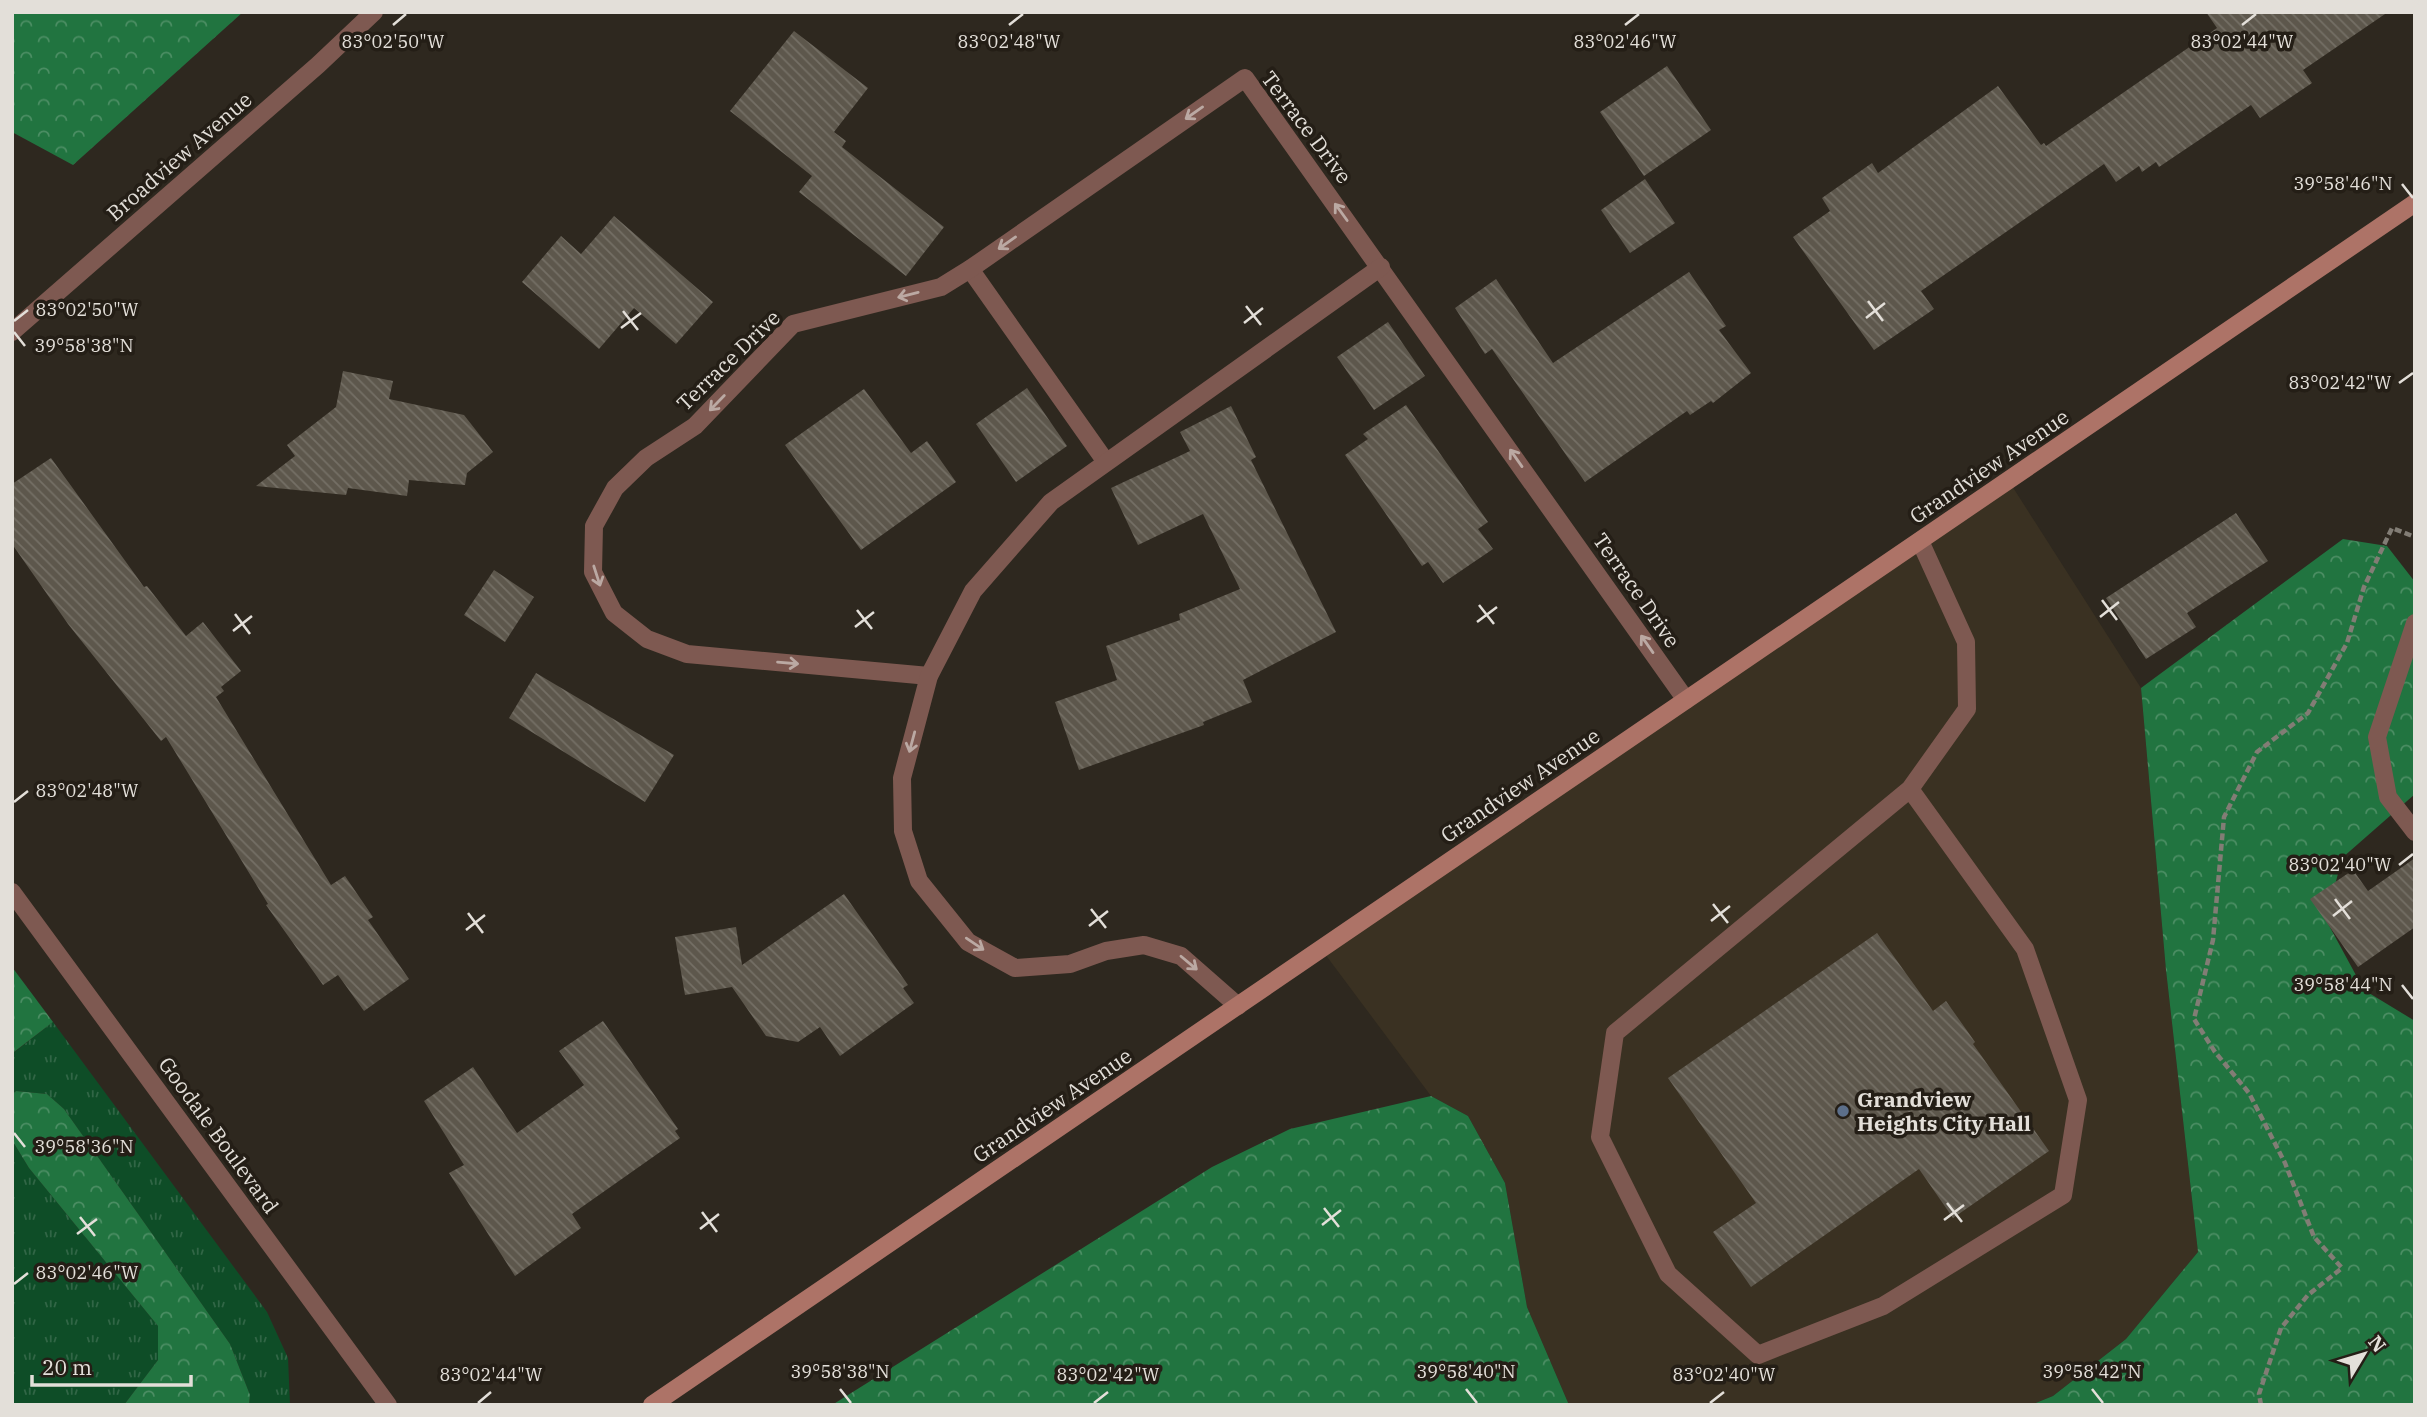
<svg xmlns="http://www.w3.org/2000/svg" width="2427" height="1417" font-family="'IBM Plex Serif',serif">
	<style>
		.built { fill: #3a3122 }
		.grass { fill: url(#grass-tufts) }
		.forest { fill: url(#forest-crowns) }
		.building { fill: url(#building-back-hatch) }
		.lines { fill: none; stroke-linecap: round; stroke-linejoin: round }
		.path { stroke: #827d75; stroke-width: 4.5; stroke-dasharray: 7 3.5; stroke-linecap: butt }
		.lane { stroke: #7e5951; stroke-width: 18 }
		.street { stroke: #7e5951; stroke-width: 18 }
		.secondary { stroke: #ad7367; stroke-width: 18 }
		.oneway { stroke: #bba9a3 }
		.ticks { fill: none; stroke: #e3dfd9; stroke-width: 2.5 }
		.service-dot { fill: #5c6f8a; stroke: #241e16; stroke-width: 2.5 }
		.labels { text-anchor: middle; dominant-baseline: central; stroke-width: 7; stroke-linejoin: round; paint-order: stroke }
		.street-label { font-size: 21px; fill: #e3dfd9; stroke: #241e16 }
		.poi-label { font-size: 21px; font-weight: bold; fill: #e3dfd9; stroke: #241e16; text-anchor: start }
		.ticks-label { font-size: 18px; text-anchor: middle; fill: #e3dfd9; stroke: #241e16; stroke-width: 7; stroke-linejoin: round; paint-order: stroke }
	</style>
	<defs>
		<pattern id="grass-tufts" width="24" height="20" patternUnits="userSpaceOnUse" patternTransform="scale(1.75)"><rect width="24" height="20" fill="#0e4d27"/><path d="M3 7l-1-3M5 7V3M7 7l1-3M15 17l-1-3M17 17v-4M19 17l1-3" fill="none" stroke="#316646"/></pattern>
		<pattern id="forest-crowns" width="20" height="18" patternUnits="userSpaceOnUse" patternTransform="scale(1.75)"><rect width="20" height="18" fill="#217440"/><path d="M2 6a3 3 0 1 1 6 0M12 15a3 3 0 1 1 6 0" fill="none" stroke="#4c8e64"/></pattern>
		<pattern id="building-back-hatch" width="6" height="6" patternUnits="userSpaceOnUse" patternTransform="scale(1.75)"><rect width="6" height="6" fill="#5d574c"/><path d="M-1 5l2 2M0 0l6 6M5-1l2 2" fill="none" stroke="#746f65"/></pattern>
	</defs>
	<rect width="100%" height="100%" fill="#2e281f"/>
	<polygon class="built" points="2005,475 2141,688 2166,970 2198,1252 2126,1339 2053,1396 2031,1405 1569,1405 1527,1307 1505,1183 1468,1116 1431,1096 1316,942"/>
	<g class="grass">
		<polygon points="53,1022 267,1312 288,1358 290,1405 249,1405 250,1395 230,1344 64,1109 47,1094 16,1091 12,1095 12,1054"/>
		<polygon points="12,1140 29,1168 158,1326 158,1360 124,1405 12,1405"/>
	</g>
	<g class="forest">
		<polygon points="12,12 243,12 73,165 12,132"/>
		<polygon points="2343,539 2387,546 2415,582 2415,794 2342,858 2326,920 2364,990 2415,1021 2415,1405 2031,1405 2053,1396 2126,1339 2198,1252 2166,970 2141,688"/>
		<polygon points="12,967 53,1022 14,1052 12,1049"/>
		<polygon points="16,1091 47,1094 64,1109 230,1344 250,1395 249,1405 124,1405 158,1360 158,1326 29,1168 12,1140 12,1095"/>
		<polygon points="1431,1096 1468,1116 1505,1183 1527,1307 1569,1405 832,1405 1212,1167 1290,1129"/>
	</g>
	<g class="building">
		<polygon points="2206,12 2388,12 2303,70 2312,83 2260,118 2251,105 2159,167 2156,162 2142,172 2139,166 2116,182 2104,164 1921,291 1934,309 1874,350 1793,237 1830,211 1822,198 1872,163 1878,173 1998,86 2041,145 2044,143 2046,146 2217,28"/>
		<polygon points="794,31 868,88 834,132 846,141 842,147 944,227 906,276 799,192 812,176 730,111"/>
		<polygon points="1667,66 1711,130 1644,176 1600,112"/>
		<polygon points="1645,179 1675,223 1630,253 1601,210"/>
		<polygon points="614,216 713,302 676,344 634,308 599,349 522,282 561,236 581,254"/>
		<polygon points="1689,272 1726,326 1719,330 1751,373 1713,403 1711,401 1690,415 1687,411 1585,482 1492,349 1485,354 1455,308 1496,279 1553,363"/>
		<polygon points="1388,322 1425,376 1374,410 1337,357"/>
		<polygon points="343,371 393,381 389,399 464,415 493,452 467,473 465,485 409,480 407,496 348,488 346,495 256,486 295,456 287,445 336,407"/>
		<polygon points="1027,388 1067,446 1016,482 976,424"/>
		<polygon points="864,389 911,453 927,441 956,482 861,550 785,445"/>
		<polygon points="1406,405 1488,522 1478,529 1493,549 1443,583 1428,562 1422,566 1345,455 1368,439 1363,434"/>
		<polygon points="1231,406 1256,457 1251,460 1336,632 1243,680 1252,702 1203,722 1204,725 1079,770 1055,702 1117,680 1106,646 1180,620 1179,614 1240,589 1203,514 1138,545 1111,488 1190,451 1180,432"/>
		<polygon points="51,458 144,587 147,586 186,636 203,622 241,671 221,687 224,691 216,697 331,885 345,876 373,917 368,920 409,979 364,1011 338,975 323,985 266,905 268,904 166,737 161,741 68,624 12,544 12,484"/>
		<polygon points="2236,513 2268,561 2187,613 2196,627 2146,659 2106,598"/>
		<polygon points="494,570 534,597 505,642 464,615"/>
		<polygon points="536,673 674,755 645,802 509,718"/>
		<polygon points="2415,858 2415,927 2358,967 2310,899 2353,870 2368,891"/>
		<polygon points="844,894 908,985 903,988 914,1003 840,1056 820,1027 798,1042 766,1036 732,987 685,995 675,937 736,927 742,965"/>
		<polygon points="1877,933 1933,1011 1946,1001 1975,1042 1973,1044 2049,1151 1953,1218 1919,1169 1751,1287 1713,1232 1756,1203 1668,1078"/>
		<polygon points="603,1021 678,1129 675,1131 680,1138 572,1214 581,1228 515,1276 449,1173 464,1165 424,1101 473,1067 517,1133 584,1085 559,1051"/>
	</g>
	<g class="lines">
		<polyline class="path" points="2261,1405 2259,1394 2281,1328 2308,1295 2342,1268 2314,1237 2285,1163 2249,1093 2215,1052 2194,1019 2213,940 2224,817 2257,752 2308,713 2347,643 2364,587 2392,528 2415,537"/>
		<g class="lane">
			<polyline points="970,269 1106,462"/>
			<polyline points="2415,623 2377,737 2388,797 2415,832"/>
			<polyline points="929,676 687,654 647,639 614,613 593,572 594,526 615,488 646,458 695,426 793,324 941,287 970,269 1245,78 1686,700"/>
			<polyline points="1910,789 2025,949 2078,1100 2063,1195 1883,1306 1758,1355 1668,1274 1600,1137 1615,1033 1910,789 1967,709 1966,642 1920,541"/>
			<polyline points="1238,1006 1181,956 1144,945 1106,951 1070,964 1015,968 968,942 919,881 903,831 902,778 929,676 973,591 1051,502 1381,267"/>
		</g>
		<g class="street">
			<polyline points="12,332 318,65 374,12"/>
			<polyline points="12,892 388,1405"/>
		</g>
		<polyline class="secondary" points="652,1405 2415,203"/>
	</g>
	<defs><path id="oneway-shaft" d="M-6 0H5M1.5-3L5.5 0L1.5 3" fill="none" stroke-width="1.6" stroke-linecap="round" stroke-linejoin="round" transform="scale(1.75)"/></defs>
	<g class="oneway">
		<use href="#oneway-shaft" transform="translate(1194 113) rotate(145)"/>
		<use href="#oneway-shaft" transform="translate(1341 212) rotate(-126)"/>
		<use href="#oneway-shaft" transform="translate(1007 243) rotate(145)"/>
		<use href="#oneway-shaft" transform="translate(908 295) rotate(166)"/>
		<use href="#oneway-shaft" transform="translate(717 403) rotate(134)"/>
		<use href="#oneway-shaft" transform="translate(1516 458) rotate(-125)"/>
		<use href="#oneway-shaft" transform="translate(597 576) rotate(72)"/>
		<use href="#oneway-shaft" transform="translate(1647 644) rotate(-125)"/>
		<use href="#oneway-shaft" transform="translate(788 663) rotate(5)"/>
		<use href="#oneway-shaft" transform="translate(912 742) rotate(105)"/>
		<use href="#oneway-shaft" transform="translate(975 944) rotate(34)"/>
		<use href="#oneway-shaft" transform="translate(1189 963) rotate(40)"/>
	</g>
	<path class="ticks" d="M393,25L406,14M1009,25L1023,14M1625,25L1639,14M2242,25L2256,14M2402,184L2413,198M1868,301L1883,321M1246,306L1261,325M623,311L638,330M1866,318L1885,303M14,321L28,310M1244,323L1263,308M621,328L641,313M14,332L25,346M2399,383L2413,373M2102,600L2117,620M1479,605L1494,624M857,610L872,629M235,614L250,634M2100,617L2119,602M1477,622L1497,607M855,627L874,612M233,631L252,616M14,802L28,791M2399,865L2413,854M2335,899L2350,919M1713,904L1728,923M1091,909L1106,928M468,913L483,933M2333,916L2352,901M1711,921L1730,906M1089,926L1108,911M466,930L485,915M2402,985L2413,999M14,1133L25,1147M1947,1203L1962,1222M1324,1208L1339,1227M702,1212L717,1232M80,1217L95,1236M1944,1220L1964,1205M1322,1225L1341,1210M700,1229L719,1214M77,1234L97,1219M14,1284L28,1273M840,1389L851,1403M1466,1389L1477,1403M2092,1389L2103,1403M478,1403L491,1392M1094,1403L1108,1392M1710,1403L1724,1392"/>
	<circle class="service-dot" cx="1843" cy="1111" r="7"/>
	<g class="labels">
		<g class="street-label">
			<text transform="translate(1307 127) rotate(53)">Terrace Drive</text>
			<text transform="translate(179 156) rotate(-41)">Broadview Avenue</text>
			<text transform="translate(728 360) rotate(-44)">Terrace Drive</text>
			<text transform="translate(1989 466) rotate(-34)">Grandview Avenue</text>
			<text transform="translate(1637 590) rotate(55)">Terrace Drive</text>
			<text transform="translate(1520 785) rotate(-34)">Grandview Avenue</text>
			<text transform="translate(1052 1105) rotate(-34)">Grandview Avenue</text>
			<text transform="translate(219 1135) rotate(54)">Goodale Boulevard</text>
		</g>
		<g class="poi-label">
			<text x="1857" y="1099">Grandview<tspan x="1857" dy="24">Heights City Hall</tspan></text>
		</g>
	</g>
	<g class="ticks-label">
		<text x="393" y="48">83°02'50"W</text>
		<text x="1009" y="48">83°02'48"W</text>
		<text x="1625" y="48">83°02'46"W</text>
		<text x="2242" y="48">83°02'44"W</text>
		<text x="2343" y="190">39°58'46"N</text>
		<text x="87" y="316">83°02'50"W</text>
		<text x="84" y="352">39°58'38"N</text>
		<text x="2340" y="389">83°02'42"W</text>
		<text x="87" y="797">83°02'48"W</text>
		<text x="2340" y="871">83°02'40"W</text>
		<text x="2343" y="991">39°58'44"N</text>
		<text x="84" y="1153">39°58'36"N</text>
		<text x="87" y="1279">83°02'46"W</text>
		<text x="840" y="1378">39°58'38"N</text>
		<text x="1466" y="1378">39°58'40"N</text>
		<text x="2092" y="1378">39°58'42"N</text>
		<text x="491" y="1381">83°02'44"W</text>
		<text x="1108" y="1381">83°02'42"W</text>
		<text x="1724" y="1381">83°02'40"W</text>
	</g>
	<rect width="2427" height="1417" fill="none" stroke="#e3dfd9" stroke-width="28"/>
	<g transform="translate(2364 1354) rotate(52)" stroke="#241e16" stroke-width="5" paint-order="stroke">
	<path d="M0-5L12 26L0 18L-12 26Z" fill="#e3dfd9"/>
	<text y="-10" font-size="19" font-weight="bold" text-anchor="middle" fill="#e3dfd9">N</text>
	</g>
	<path d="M32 1375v10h159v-10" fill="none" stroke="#e3dfd9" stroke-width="3.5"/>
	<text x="42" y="1375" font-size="21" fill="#e3dfd9" stroke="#241e16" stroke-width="5" paint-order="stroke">20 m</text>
</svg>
